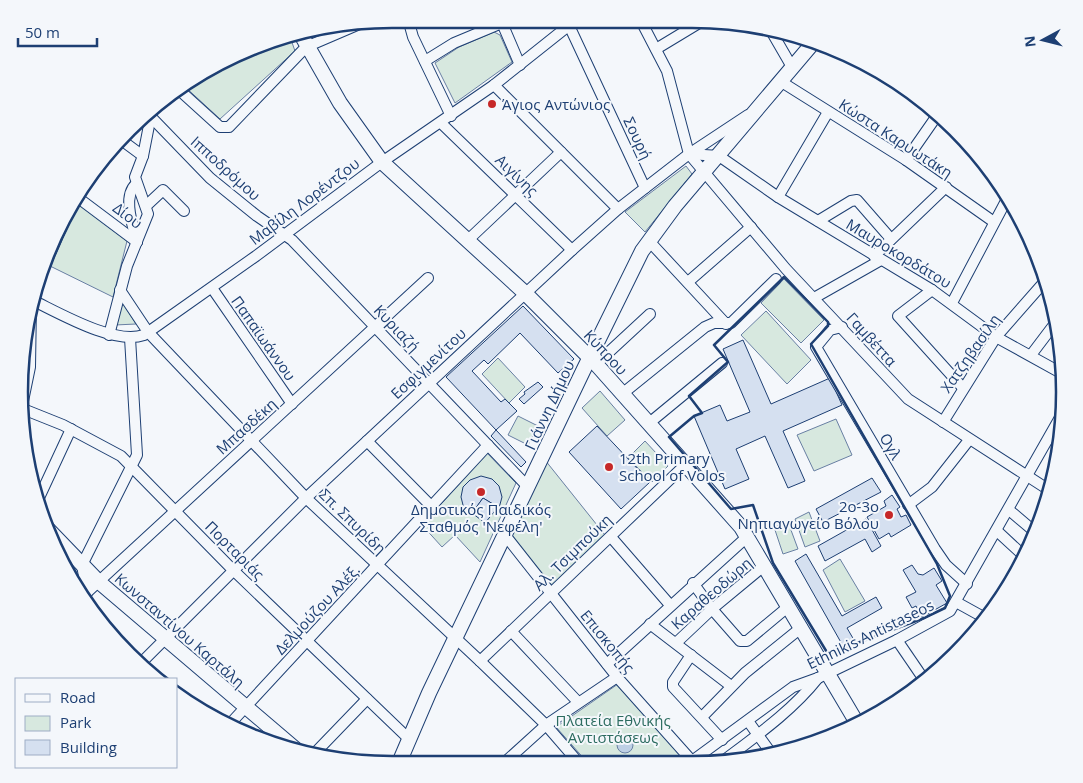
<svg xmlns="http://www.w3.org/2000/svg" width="1083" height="783" font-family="'Open Sans',sans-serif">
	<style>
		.green { fill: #d7e8df; stroke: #687fa3 }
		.water { fill: #bed0e5; stroke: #687fa3 }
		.building { fill: #d5e0f0; stroke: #1d3f73 }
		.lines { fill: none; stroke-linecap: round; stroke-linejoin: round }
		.street-casing { stroke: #1d3f73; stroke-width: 12 }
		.secondary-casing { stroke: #1d3f73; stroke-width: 16 }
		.street { stroke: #f4f7fb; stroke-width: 10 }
		.secondary { stroke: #f4f7fb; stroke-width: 14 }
		.wall { stroke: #1d3f73; stroke-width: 2.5 }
		.poi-dot { fill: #c62828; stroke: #f4f7fb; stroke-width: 2 }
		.labels { text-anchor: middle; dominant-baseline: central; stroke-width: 4; stroke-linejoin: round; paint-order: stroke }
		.poi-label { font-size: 15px; fill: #1d3f73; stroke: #f4f7fb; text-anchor: start }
		.street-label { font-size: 15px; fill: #1d3f73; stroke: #f4f7fb }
		.park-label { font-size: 15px; fill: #2c6c60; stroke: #f4f7fb }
		.rim { fill: none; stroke: #1d3f73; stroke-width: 2.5 }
	</style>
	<rect width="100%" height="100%" fill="#f4f7fb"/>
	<g class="green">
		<polygon points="494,32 500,35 512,62 455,103 435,63 459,47"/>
		<polygon points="289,34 295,51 220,119 182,84"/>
		<polygon points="686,166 692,174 645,232 625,212"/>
		<polygon points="77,203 127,241 113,297 50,266"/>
		<polygon points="784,279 824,320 801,343 761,303"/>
		<polygon points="121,303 123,303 136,324 115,325"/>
		<polygon points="766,311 811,360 787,384 741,335"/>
		<polygon points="498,358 525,387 509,403 482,374"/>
		<polygon points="600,391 625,420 607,436 582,408"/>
		<polygon points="518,416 538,426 528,445 508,435"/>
		<polygon points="836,419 852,455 814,471 797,435"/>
		<polygon points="645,441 668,466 652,482 628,458"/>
		<polygon points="487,453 516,483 480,562 455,535 442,547 422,525"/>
		<polygon points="545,460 605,535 551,588 510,535"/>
		<polygon points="809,512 820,541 805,547 795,519"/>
		<polygon points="788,522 798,549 783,554 774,527"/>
		<polygon points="840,559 865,601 845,612 823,570"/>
		<polygon points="618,684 681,756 672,761 587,762 556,727"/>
	</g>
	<circle class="water" cx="625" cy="745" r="8"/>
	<g class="building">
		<polygon points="523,306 574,359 558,373 520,333 488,364 484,360 472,371 501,402 505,399 517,411 496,430 446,377"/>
		<polygon points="743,340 771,404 830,378 842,405 783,431 805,481 788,488 765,436 736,449 749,479 725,489 694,416 720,405 727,421 750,412 723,349"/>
		<polygon points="538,382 543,387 524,404 519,399 525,394 524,392"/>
		<polygon points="597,426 650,482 621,509 569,452"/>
		<polygon points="496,430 526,462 521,467 491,436"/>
		<polygon points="481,476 492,479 499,486 502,497 499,508 483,498 471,515 464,509 461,497 463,487 470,480"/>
		<polygon points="872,478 881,492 823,522 816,509"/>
		<polygon points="892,495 900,507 897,509 901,517 906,515 911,525 891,537 889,533 879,539 867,517 886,506 884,501"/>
		<polygon points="483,498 498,507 485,523 472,513"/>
		<polygon points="866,519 881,546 872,552 865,539 825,561 818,546"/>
		<polygon points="806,554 842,616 876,597 882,608 847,628 854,640 843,646 795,561"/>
		<polygon points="912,565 918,574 923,575 934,568 942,581 936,585 947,603 922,617 916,606 912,608 906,597 916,592 903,570"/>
	</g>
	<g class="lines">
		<defs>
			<g id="street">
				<polyline points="408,19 413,37 451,116"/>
				<polyline points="566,19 645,188"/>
				<polyline points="640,19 667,71 689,154 786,269 908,399 1049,490"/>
				<polyline points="770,29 792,67"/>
				<polyline points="656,49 704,20"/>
				<polyline points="425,61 454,43 502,23 520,65"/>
				<polyline points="780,81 906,160 994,222"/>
				<polyline points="494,85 618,209"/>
				<polyline points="177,88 220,127 229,127 306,47 362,23"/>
				<polyline points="151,117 210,178 257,216 292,240 528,487"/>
				<polyline points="441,123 572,250"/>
				<polyline points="120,139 143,156"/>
				<polyline points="689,154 719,156 778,197 932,290 996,337 1063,374"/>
				<polyline points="906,160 936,117"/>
				<path d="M136,184C122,197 133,226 137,242"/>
				<polyline points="77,197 137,242"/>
				<polyline points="778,197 828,112"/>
				<polyline points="147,205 163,190 184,211"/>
				<polyline points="818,221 851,201 857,200 891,239"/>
				<polyline points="468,240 561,152"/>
				<polyline points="649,241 726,324"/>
				<polyline points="874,256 946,187"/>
				<polyline points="40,276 70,208"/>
				<polyline points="688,282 751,227"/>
				<polyline points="212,288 292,404"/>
				<polyline points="120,290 148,332 306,498 480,661 546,725 578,762"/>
				<polyline points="932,290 898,316 963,388"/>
				<polyline points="814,298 881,260"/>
				<path d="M32,300C61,314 114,345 144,335L256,256L382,162L494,85L577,19"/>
				<polyline points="952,303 1008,197"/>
				<polyline points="842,327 830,330 816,347 935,549 946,565 967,584"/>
				<polyline points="109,335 127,266 148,214 135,177 143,156 152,110"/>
				<polyline points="1031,355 1056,322"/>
				<polyline points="596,364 650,314"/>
				<polyline points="622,394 705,327 714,323 731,323 776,279"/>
				<polyline points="23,401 30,367 31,304"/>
				<polyline points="23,409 63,425 121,456 232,569 409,739"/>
				<polyline points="943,422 996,337 1046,280"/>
				<polyline points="648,424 722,363"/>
				<polyline points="367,441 432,507"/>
				<polyline points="38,500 71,429"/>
				<polyline points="908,505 932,487 969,440"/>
				<polyline points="1009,510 1035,532"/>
				<polyline points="997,531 1024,556"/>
				<polyline points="505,535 617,677 692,761"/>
				<polyline points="611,537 670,605"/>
				<polyline points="693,583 712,609 740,641 747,641 789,606"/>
				<polyline points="87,593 82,565 137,455 130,338"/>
				<polyline points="83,596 428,278"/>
				<polyline points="956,602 985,618"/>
				<polyline points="650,624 731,686"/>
				<polyline points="511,631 578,702"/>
				<polyline points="897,640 925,681"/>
				<polyline points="676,643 712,609 765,565"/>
				<polyline points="691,655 673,682 673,687 722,740"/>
				<polyline points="480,661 685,465"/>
				<polyline points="607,664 748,536"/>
				<polyline points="139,665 306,498 572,250 618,209 689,154 748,115"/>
				<polyline points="702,717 745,673 802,627"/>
				<polyline points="748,721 771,753"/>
				<polyline points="228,726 488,445"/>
				<polyline points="313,755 367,699"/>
				<polyline points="692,761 793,687 818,678 897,640 950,611 1062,414"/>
				<path d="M723,761C756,736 792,711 818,678"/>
				<polyline points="504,763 546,725 617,677"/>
			</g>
			<g id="secondary">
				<polyline points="299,31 340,103 382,162 525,293 596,364 741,527 857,723"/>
				<polyline points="45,526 99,582 299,752"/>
				<polyline points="399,763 429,693 583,371 642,251 675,206 813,43"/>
			</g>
		</defs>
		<use href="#street" class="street-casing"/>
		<use href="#secondary" class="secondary-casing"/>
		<use href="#street" class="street"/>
		<use href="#secondary" class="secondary"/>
		<polygon class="wall" points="784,277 828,322 828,326 811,344 937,564 950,596 945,608 924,618 828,654 773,563 753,505 731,509 669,437 694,416 702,413 689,396 728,362 714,345"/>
	</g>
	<g class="poi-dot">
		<circle cx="492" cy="104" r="5"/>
		<circle cx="609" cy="467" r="5"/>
		<circle cx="481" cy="492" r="5"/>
		<circle cx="889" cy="515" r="5"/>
	</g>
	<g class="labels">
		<g class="poi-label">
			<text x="502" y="104">Άγιος Αντώνιος</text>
			<text x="619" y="458">12th Primary<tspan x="619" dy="17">School of Volos</tspan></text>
			<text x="879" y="506" text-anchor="end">2ο-3ο<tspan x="879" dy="17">Νηπιαγωγείο Βόλου</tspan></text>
			<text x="481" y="509" text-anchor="middle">Δημοτικός Παιδικός<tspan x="481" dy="17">Σταθμός 'Νεφέλη'</tspan></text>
		</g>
		<g class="street-label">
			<text transform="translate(638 138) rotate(65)">Σουρή</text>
			<text transform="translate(896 138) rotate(33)">Κώστα Καρυωτάκη</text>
			<text transform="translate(226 168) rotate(42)">Ιπποδρόμου</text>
			<text transform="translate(517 175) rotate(44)">Αιγίνης</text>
			<text transform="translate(304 201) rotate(-37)">Μαβίλη Λορέντζου</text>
			<text transform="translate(128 215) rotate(37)">Δίου</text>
			<text transform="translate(899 253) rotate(31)">Μαυροκορδάτου</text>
			<text transform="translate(397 328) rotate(47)">Κυριαζή</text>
			<text transform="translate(264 338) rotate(55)">Παπαϊωάννου</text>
			<text transform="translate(872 339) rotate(48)">Γαμβέττα</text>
			<text transform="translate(606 352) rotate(47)">Κύπρου</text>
			<text transform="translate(970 353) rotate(-55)">Χατζηβασίλη</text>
			<text transform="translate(428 363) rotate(-43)">Εσφιγμενίτου</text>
			<text transform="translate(549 405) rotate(-65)">Γιάννη Δήμου</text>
			<text transform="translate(246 426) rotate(-42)">Μπασδέκη</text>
			<text transform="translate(891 446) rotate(60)">Ογλ</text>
			<text transform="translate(353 521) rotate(44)">Σπ. Σπυρίδη</text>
			<text transform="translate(235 550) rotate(45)">Πορταριάς</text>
			<text transform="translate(572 552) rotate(-44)">Αλ. Τσιμπούκη</text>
			<text transform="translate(711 593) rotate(-41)">Καραθεοδώρη</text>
			<text transform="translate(317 609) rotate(-47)">Δελμούζου Αλέξ.</text>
			<text transform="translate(180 630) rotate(41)">Κωνσταντίνου Καρτάλη</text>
			<text transform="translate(870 634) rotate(-26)">Ethnikis Antistaseos</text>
			<text transform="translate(608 641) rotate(51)">Επισκοπής</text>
		</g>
		<g class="park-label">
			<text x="613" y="720">Πλατεία Εθνικής<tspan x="613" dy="17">Αντιστάσεως</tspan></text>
		</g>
	</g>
	<path d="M0 0H1083V783H0ZM392 28H692A364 364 0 0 1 1056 392V392A364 364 0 0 1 692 756H392A364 364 0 0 1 28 392V392A364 364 0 0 1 392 28Z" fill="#f4f7fb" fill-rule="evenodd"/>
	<path class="rim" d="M392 28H692A364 364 0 0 1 1056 392V392A364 364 0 0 1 692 756H392A364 364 0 0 1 28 392V392A364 364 0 0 1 392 28Z"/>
	<rect x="15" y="678" width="162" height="90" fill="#f4f7fb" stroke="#9eadc5"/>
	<rect x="25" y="694" width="25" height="8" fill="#f4f7fb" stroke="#9eadc5"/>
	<text x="60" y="703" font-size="15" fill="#1d3f73">Road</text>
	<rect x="25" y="716" width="25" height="15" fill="#d7e8df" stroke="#9eadc5"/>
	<text x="60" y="728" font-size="15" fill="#1d3f73">Park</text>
	<rect x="25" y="740" width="25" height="15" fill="#d5e0f0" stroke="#9eadc5"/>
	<text x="60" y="753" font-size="15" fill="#1d3f73">Building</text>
	<g transform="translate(1043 40) rotate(263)" stroke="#f4f7fb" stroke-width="4" paint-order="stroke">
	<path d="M0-4L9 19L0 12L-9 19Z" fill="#1d3f73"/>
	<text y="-8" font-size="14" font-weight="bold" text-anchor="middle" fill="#1d3f73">N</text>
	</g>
	<path d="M18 38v8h79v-8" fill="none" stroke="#1d3f73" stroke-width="2.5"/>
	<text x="25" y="38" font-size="15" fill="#1d3f73" stroke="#f4f7fb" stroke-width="4" paint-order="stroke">50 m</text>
</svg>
